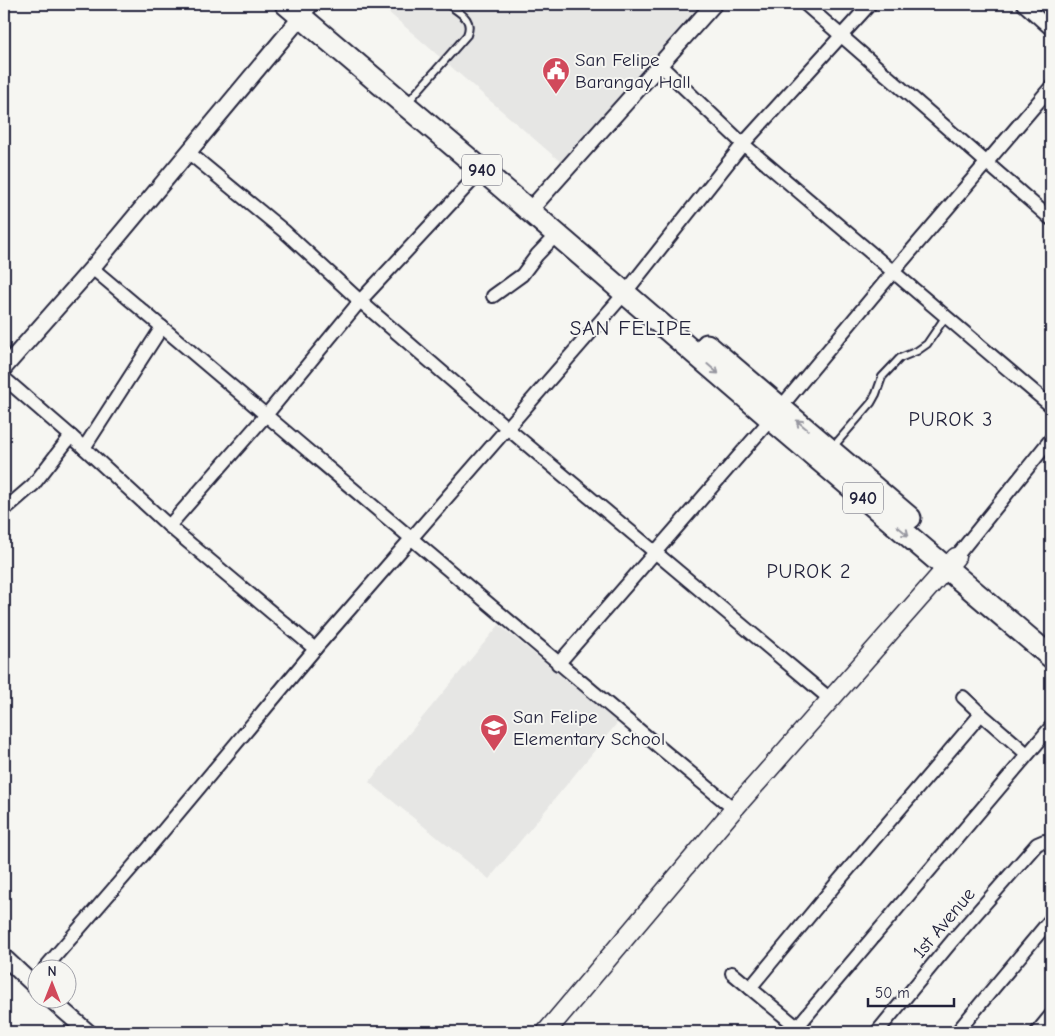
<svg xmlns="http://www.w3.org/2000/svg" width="1055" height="1036" font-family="'Comic Neue',sans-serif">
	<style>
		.built { fill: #e6e6e4 }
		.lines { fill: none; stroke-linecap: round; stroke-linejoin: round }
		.service-casing { stroke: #22223b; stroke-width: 10 }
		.minor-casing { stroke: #22223b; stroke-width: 16 }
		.tertiary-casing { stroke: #22223b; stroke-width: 19 }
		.secondary-casing { stroke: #22223b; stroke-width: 21 }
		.trunk-casing { stroke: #22223b; stroke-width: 25 }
		.service { stroke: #f6f6f2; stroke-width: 6 }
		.minor { stroke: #f6f6f2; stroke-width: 12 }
		.tertiary { stroke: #f6f6f2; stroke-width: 15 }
		.secondary { stroke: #f6f6f2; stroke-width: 18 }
		.trunk { stroke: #f6f6f2; stroke-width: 21 }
		.oneway { stroke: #9797a0 }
		.labels { text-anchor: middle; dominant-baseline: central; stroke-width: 4; stroke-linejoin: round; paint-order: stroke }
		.shield { fill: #f6f6f2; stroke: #626272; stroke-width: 1 }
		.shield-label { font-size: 18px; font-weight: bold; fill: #22223b }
		.poi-label { font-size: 19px; fill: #22223b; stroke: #f6f6f2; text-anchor: start }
		.street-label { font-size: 19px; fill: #22223b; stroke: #f6f6f2 }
		.neighbourhood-label { font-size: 20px; letter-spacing: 1px; fill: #22223b; stroke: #f6f6f2 }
		.quarter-label { font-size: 21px; letter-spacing: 1px; fill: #22223b; stroke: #f6f6f2 }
	</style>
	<rect width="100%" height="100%" fill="#f6f6f2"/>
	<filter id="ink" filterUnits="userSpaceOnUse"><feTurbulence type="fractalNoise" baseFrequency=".02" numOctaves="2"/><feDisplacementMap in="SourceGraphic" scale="10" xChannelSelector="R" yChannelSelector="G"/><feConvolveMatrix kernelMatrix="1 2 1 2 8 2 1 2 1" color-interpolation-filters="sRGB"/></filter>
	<g filter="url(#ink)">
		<g class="built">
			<polygon points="379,4 703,4 563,164"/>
			<polygon points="499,625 618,722 489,879 369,782"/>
		</g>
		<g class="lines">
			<defs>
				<g id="service">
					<path d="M408,102L467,35C474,18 459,13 448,4"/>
					<polyline points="833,447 871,403 876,394 882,377 900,358 917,351 927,344 946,316"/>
				</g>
				<g id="minor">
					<polyline points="805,4 1051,219"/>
					<polyline points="1023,4 1051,29"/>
					<polyline points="301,17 313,4"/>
					<polyline points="660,65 743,144 1051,406"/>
					<polyline points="188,152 284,231 360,301 507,428 830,699"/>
					<path d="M92,268C306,448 518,631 734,809"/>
					<polyline points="493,296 522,275 537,255 557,234"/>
					<polyline points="4,378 71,436 169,526 315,649"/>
					<polyline points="84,448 162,327"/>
					<polyline points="4,510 33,485 71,436"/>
					<polyline points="169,526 267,414 360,301 482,170"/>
					<polyline points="956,557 1051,439"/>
					<polyline points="558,664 771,419 894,271 1051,87"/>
					<polyline points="981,714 1027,754"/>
					<polyline points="45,968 148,849 315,649 625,293 743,144 870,4"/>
					<polyline points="732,973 803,1032"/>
					<polyline points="750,988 835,885 981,714 963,697"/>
					<polyline points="797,1027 1051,727"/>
					<polyline points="877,1032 953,940 1037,844 1044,841 1051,846"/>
					<polyline points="957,1032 1051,919"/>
					<polyline points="1037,1032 1051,1015"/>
				</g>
				<g id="tertiary">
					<polyline points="529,211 714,4"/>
					<polyline points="4,368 92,268 301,17"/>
					<polyline points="4,957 38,989"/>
					<polyline points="49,998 88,1032"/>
				</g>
				<polyline id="secondary" points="546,1032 734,809 956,557"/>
				<g id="trunk">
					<polyline points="286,4 482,170 771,419 1051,657"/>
					<polyline points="707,345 910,518"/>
				</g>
			</defs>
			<use href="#service" class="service-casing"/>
			<use href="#minor" class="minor-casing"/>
			<use href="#tertiary" class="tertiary-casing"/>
			<use href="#secondary" class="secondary-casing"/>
			<use href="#trunk" class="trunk-casing"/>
			<use href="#service" class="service"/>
			<use href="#minor" class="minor"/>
			<use href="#tertiary" class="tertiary"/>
			<use href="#secondary" class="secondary"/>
			<use href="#trunk" class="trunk"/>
		</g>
		<defs><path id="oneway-shaft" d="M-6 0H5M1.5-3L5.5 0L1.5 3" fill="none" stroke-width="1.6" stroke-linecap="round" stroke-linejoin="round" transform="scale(1.25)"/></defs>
		<g class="oneway">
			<use href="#oneway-shaft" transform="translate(713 369) rotate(41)"/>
			<use href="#oneway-shaft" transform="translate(802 425) rotate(-140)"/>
			<use href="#oneway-shaft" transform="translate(903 531) rotate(40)"/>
		</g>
	</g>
	<defs>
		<symbol id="civic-pin" viewBox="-11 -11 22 30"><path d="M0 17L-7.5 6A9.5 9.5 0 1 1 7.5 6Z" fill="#d1495b" stroke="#f6f6f2"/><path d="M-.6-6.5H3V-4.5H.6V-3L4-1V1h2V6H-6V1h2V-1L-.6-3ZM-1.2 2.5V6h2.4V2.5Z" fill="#fff"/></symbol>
		<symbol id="school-pin" viewBox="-11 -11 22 30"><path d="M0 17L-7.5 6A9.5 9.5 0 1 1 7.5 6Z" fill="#d1495b" stroke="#f6f6f2"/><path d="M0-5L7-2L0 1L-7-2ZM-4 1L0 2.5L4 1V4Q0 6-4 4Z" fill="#fff"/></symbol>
	</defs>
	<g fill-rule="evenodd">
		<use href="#civic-pin" x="540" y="55" width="32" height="43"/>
		<use href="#school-pin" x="478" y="712" width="32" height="43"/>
	</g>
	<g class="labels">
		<g class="shield">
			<rect x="462" y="154.5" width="40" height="31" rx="4"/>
			<rect x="843" y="482.5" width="40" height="31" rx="4"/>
		</g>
		<g class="shield-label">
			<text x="482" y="170">940</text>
			<text x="863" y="498">940</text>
		</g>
		<g class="poi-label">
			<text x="575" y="60">San Felipe<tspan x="575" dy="22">Barangay Hall</tspan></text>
			<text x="513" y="717">San Felipe<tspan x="513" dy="22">Elementary School</tspan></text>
		</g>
		<g class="street-label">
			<text transform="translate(944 923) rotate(-50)">1st Avenue</text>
		</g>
		<g class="neighbourhood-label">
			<text x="951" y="419">PUROK 3</text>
			<text x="809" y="571">PUROK 2</text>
		</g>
		<g class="quarter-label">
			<text x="631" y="328">SAN FELIPE</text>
		</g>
	</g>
	<rect width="1055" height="1036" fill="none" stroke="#f6f6f2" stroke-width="20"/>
	<rect x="10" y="10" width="1035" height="1016" fill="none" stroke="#22223b" stroke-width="2" filter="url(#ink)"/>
	<g transform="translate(52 984)"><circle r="24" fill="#f6f6f2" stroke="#a1a1a9"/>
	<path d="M0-4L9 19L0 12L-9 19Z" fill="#d1495b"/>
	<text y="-8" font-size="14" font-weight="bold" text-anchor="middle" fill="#22223b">N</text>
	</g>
	<path d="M868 998v8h86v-8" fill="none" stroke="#22223b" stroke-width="2.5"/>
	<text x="875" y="998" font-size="15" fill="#22223b" stroke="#f6f6f2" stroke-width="4" paint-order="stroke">50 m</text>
</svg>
